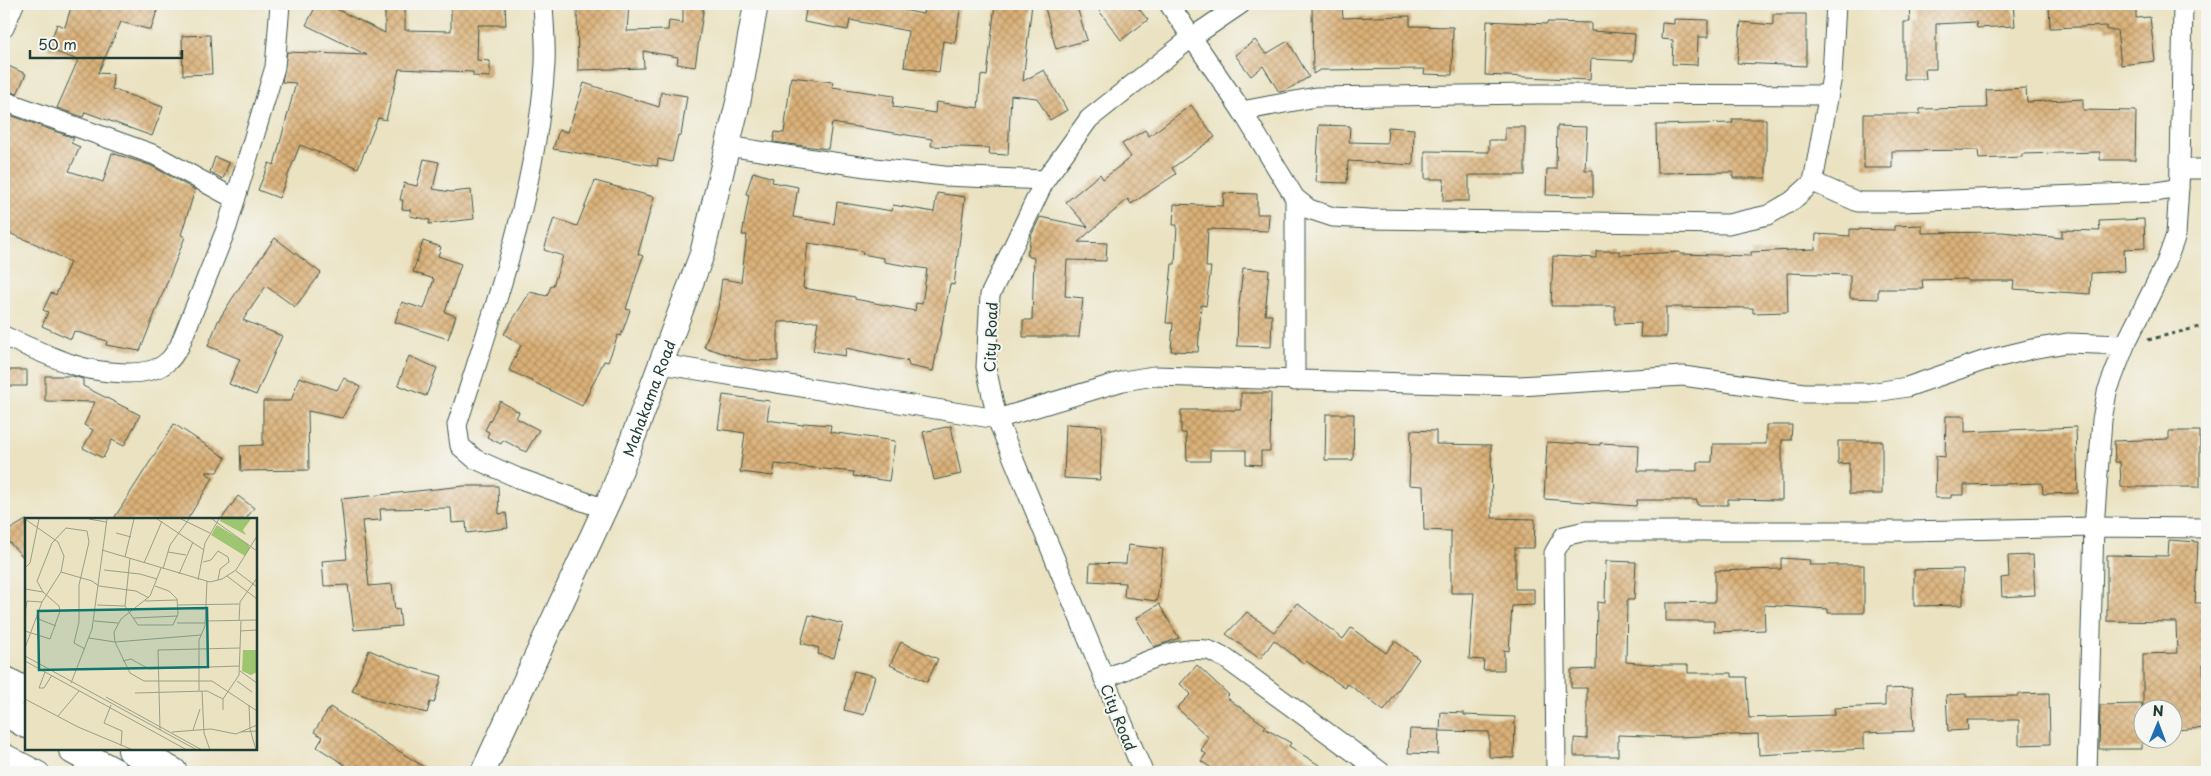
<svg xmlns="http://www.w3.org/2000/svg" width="2211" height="776" font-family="'Playpen Sans',sans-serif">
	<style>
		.building { fill: url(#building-cross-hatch); fill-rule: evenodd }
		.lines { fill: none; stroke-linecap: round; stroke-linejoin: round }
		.minor-casing { stroke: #3d5649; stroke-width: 21 }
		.tertiary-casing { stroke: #3d5649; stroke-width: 26 }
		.trunk-casing { stroke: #3d5649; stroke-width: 30 }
		.path { stroke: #3d5649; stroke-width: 3; stroke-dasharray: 4 4; stroke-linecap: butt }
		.minor { stroke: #fff; stroke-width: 19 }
		.tertiary { stroke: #fff; stroke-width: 24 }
		.trunk { stroke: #fff; stroke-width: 28 }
		.labels { text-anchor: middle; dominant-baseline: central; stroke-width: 4; stroke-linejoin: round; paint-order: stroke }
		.street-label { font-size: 15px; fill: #1f3d34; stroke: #f6f6f2 }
		.inset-road { fill: none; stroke: #99a089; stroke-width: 1 }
		.view { fill: #0f766e; fill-opacity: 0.15; stroke: #0f766e; stroke-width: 2.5 }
		.inset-edge { fill: none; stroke: #1f3d34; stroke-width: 2.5 }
	</style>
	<defs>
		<pattern id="building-cross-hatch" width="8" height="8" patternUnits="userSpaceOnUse" patternTransform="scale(1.25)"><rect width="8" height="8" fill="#dbb178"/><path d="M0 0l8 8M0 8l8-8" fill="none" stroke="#b19163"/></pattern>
	</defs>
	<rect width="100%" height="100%" fill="#f6f6f2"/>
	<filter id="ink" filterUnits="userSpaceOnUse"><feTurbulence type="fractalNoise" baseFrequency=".02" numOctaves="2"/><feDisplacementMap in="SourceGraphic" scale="10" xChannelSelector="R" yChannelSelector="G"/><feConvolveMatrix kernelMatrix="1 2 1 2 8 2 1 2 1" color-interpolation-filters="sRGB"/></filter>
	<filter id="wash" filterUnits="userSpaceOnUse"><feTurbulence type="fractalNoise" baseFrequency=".0096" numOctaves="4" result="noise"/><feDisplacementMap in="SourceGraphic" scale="20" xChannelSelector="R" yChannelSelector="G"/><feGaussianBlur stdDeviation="1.12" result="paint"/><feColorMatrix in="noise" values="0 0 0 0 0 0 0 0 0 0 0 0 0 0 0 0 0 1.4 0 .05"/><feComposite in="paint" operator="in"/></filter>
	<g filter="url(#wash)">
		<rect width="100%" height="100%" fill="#eae2c1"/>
		<g id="blocks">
			<g class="building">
				<polygon points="72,4 159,4 151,30 121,22 98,73 113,74 112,89 163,107 152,136 85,112 83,117 57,108 78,60 48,49 57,24 65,27"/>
				<polygon points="317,4 326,4 385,33 385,4 405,4 405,30 451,31 451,4 505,4 506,25 478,25 477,60 490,61 490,77 473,76 473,72 399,69 386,120 378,118 358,168 300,145 279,198 258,190 269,163 274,165 296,83 282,82 287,52 367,55 306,25"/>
				<polygon points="577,4 629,4 627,31 668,30 669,21 683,23 683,5 704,5 695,67 677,64 678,57 643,51 644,68 578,70"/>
				<polygon points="807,4 874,4 923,14 925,4 961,4 955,43 943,41 939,72 904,67 908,31 850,20 848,30 804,22"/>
				<polygon points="995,4 1032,4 1023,81 1044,70 1067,110 1050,120 1037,98 1011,95 1008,155 989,154 990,148 931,146 932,139 832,123 828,149 773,142 775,132 784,133 791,77 833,82 832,87 894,96 893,107 935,113 936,102 978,108 981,75 987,76"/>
				<polygon points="1044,4 1076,4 1087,40 1056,49"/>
				<polygon points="1094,4 1135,4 1148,20 1121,40"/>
				<polygon points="1909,4 2013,4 2015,26 1977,28 1976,22 1936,24 1936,69 1925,69 1926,79 1904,79 1904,22 1910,22"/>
				<polygon points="2049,4 2136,4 2136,18 2150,17 2155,61 2121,65 2117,30 2106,30 2106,26 2050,28"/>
				<polygon points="1312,5 1342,5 1343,18 1410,16 1410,26 1453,27 1452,75 1424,74 1425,69 1320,70 1313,74"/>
				<polygon points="1773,14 1806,14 1806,66 1737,63 1741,22 1773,25"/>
				<polygon points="1674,19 1708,20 1708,37 1698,37 1697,65 1672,64 1673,40 1661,39 1662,23 1674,24"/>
				<polygon points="1487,21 1547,24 1547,22 1591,23 1591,31 1635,34 1633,61 1591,59 1590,80 1485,75"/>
				<polygon points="210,35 212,74 183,75 182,36"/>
				<polygon points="1255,40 1266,54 1288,41 1309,77 1285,91 1279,92 1263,66 1251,76 1235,55"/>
				<polygon points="4,64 26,74 17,94 4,90"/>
				<polygon points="584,83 659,107 661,92 687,96 681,136 678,135 672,162 658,159 657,166 553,149 559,130 568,132"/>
				<polygon points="2026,88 2027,102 2083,99 2083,110 2136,111 2135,160 2100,160 2100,152 2022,154 2022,157 1979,159 1978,150 1892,151 1892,168 1864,168 1864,114 1920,114 1920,109 1987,108 1986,90"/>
				<polygon points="1191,105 1215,137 1172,168 1176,174 1131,204 1128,199 1078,242 1107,243 1106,261 1067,260 1065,296 1083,298 1079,337 1023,337 1023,320 1032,320 1034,258 1027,256 1031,236 1040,217 1088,227 1066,202 1100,174 1103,179 1131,157 1122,144 1145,130 1149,136"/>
				<polygon points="4,113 74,138 71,143 80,147 69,171 103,182 112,153 150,165 195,190 181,235 185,237 140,351 106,345 107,341 74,331 71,339 42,326 48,312 43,310 51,293 56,295 70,262 36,244 4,231"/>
				<polygon points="1732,119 1766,119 1766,178 1733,178 1733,172 1657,173 1656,125 1733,123"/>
				<polygon points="1319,125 1350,126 1349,142 1387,143 1388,127 1414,129 1413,165 1348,161 1347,183 1316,182"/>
				<polygon points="1557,126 1587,127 1585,170 1593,170 1593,196 1546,195 1547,169 1556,169"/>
				<polygon points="1505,127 1525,127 1525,175 1469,175 1469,201 1443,201 1444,179 1425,179 1425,151 1489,152 1489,140 1505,140"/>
				<polygon points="215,157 229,163 223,179 210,172"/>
				<polygon points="424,159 439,162 433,189 451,192 471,190 474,219 429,224 430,220 410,216 411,210 402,209 403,200 400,200 404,183 417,186"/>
				<path d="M753,172L773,178L772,182L798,187L793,217L834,224L837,202L892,211L893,205L934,212L937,193L965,197L954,285L950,284L933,371L909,366L907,359V361L846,348L845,356L813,351L818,321L778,322V361L745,360L704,347L718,308L722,279L741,282L747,235H742L749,195L746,194ZM808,243L863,251L862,254L884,258V262L927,269L922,304L916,303L915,311L855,299V297L803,288Z"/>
				<polygon points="595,181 654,197 638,254 643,256 626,309 630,310 621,336 618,335 608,362 604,361 582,406 509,370 521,345 504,334 530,292 547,296 551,286 553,286 563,256 544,250 554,218 577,226"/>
				<polygon points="1224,193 1257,194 1257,214 1269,214 1268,231 1208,229 1206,267 1211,267 1206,306 1201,305 1198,352 1171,351 1173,323 1166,323 1172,264 1175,264 1177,225 1173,225 1174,204 1223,206"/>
				<polygon points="2144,219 2145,248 2124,249 2125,271 2091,273 2090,294 2013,289 2014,281 1967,281 1967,279 1922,280 1923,289 1878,289 1878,299 1850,298 1850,275 1787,273 1788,312 1753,313 1753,308 1666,307 1666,337 1640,337 1641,323 1615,324 1615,306 1551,306 1553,256 1596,258 1596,251 1620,251 1620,255 1680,252 1680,254 1751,256 1751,252 1815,249 1816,234 1850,236 1850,229 1894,230 1894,226 1922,225 1922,233 2002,232 2062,238 2062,230 2100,231 2099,221"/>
				<polygon points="275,238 321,273 295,307 266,286 243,320 282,336 256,395 229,384 240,359 208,346 218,321 237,291"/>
				<polygon points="423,241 441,247 438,256 461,264 445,312 456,316 448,339 395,322 402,302 424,309 434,279 413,272"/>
				<polygon points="1243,268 1269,270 1265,315 1272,315 1271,347 1237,346 1238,314"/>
				<polygon points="409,356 437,368 426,396 398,385"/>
				<polygon points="5,370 27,370 27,386 6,386"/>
				<polygon points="45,376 72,376 83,379 83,386 140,415 124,446 112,440 103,458 83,448 93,430 84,425 95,402 45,401"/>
				<polygon points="299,377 337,390 344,378 360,387 342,418 308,411 309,470 241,471 240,446 263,445 263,401 291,401"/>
				<polygon points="1241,393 1271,393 1270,451 1261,451 1261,465 1246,464 1246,450 1210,450 1210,461 1187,461 1186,433 1181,433 1181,410 1241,410"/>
				<polygon points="723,395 770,401 767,420 803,425 803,423 831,425 830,432 895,441 889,481 853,476 854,472 775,464 773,476 740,472 745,433 718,429"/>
				<polygon points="500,401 519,412 516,418 539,430 526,452 503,440 501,444 487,437 489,432 485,430"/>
				<polygon points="1326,414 1354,414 1353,460 1325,460"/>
				<polygon points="1946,416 1965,416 1965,432 2076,427 2078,493 2043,494 2042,483 1964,485 1964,495 1951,495 1951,498 1935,498 1936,456 1945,457"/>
				<polygon points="174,424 226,458 217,472 205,472 213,478 187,520 113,520"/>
				<polygon points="1066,424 1102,426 1100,480 1064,478"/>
				<polygon points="1766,425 1792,425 1791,440 1782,440 1782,500 1728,499 1728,505 1697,505 1697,500 1637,500 1636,506 1544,499 1547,442 1600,445 1600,443 1639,445 1638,471 1697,471 1697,462 1712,462 1713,444 1766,444"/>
				<polygon points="951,426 961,474 934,480 923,432"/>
				<polygon points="1411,430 1436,431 1436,444 1491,445 1492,518 1535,519 1534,548 1515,548 1515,589 1534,589 1534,605 1512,606 1509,651 1504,650 1504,670 1483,670 1484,660 1469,659 1474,593 1451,593 1451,531 1424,530 1423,486 1409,485"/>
				<polygon points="2169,431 2200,431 2200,487 2121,487 2120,462 2115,462 2114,441 2169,439"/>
				<polygon points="1838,441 1882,441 1882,494 1849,494 1849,463 1838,464"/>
				<polygon points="464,486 498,486 499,514 506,513 508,528 467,533 466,522 452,523 451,508 380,509 381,520 362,521 369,586 392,584 395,610 399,609 401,626 354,630 348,585 324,586 322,561 347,559 341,499"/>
				<polygon points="238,496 254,508 245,520 221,520"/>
				<polygon points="26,520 26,560 4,537 4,533"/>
				<polygon points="2169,540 2198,542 2195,603 2207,603 2207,665 2203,665 2206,728 2174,730 2174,708 2143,708 2143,654 2177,653 2176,622 2107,621 2107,555 2168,556"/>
				<polygon points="1128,545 1163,549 1157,601 1124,597 1125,583 1089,581 1090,563 1126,564"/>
				<polygon points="2033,555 2035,595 2002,597 2001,578 2009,577 2008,556"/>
				<polygon points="1781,558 1810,560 1809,565 1864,565 1864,613 1828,613 1828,609 1764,605 1765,630 1714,632 1714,621 1666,621 1666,603 1715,602 1715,571 1781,569"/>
				<polygon points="1606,561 1636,562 1634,600 1627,600 1626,662 1660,665 1688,665 1688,673 1732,673 1732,677 1746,677 1749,718 1835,715 1834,708 1885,706 1885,689 1912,688 1914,731 1864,733 1864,749 1759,755 1758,734 1676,737 1618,735 1618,756 1574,756 1574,738 1587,739 1587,688 1571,688 1571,670 1596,669 1597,602 1605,603"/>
				<polygon points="1963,569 1963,605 1914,606 1914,570"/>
				<polygon points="1297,603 1343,639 1351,628 1386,653 1395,641 1419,659 1384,711 1348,684 1345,688 1306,661 1304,664 1274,640 1260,659 1226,634 1247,612 1274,632"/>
				<polygon points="1159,604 1179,638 1154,647 1136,618"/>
				<polygon points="809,615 843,624 834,658 818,654 819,648 801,643"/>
				<polygon points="901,642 938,659 927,682 890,665"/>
				<polygon points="369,650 412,668 442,676 434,703 430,702 427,713 379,701 352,691"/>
				<polygon points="1197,665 1229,695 1226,697 1266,726 1264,728 1291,743 1289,746 1330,772 1217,772 1201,761 1206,754 1201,750 1209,738 1177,708 1191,694 1180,684"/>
				<polygon points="854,671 875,676 864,715 844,710"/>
				<polygon points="2049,693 2050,744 2019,745 2019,720 1967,720 1968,730 1948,731 1946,695 1966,694 1966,697 2018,696 2018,694"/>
				<polygon points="2142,704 2142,749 2099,749 2100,705"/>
				<polygon points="330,707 350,720 432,772 356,772 317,747 323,737 314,732"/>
				<polygon points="1441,712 1464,713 1464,715 1515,717 1514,758 1489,757 1489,732 1440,731"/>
				<polygon points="1410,729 1439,730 1438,754 1408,753"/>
			</g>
		</g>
	</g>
	<g filter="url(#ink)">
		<use href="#blocks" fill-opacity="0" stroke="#3d5649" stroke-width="1"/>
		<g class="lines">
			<defs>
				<g id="minor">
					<path d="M543,4C544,24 546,44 545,64C537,189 495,307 457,425L460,446L475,459L518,478L605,509"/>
					<polyline points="1169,4 1242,111 1295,198 1309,209 1333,217 1370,219 1728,224 1768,215 1792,201 1813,182 1832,76 1836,4"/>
					<polyline points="4,28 14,4"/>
					<polyline points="4,101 155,155 235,199"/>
					<polyline points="1242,111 1316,97 1538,94 1827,95"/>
					<polyline points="727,146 866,167 944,176 1045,180"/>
					<polyline points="2180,169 2207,169"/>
					<polyline points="1813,182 1858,202 1901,202 2156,192 2179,188"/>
					<path d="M4,336C26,346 48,356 71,364C94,372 148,380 167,362C172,359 175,352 179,347L227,227L275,67L280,4"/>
					<polyline points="661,364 997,419 1123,381 1154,376 1520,386 1683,376 1804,393 1870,393 1907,387 1983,361 2032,349 2067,343 2125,345"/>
					<polyline points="1295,381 1295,198"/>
					<path d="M1104,679C1136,666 1172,646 1207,650C1213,651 1219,656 1225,658L1381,772"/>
					<polyline points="4,753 40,772"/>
					<polyline points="1143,772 997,419 986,367 990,295 1045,180 1089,119 1191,38 1241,4"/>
					<polyline points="1556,772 1554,553 1564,536 1586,531 1907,531 2094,527 2207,528"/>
					<polyline points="2087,772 2094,527 2102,420 2107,392 2125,345 2166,263 2176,235 2180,169 2183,4"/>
				</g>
				<g id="tertiary">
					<path id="s1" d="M483,772L613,491L702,254L739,98L756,4"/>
				</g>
				<g id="trunk">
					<polyline points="4,680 26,692"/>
					<polyline points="4,711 26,724"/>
					<polyline points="73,750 114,772"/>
					<polyline points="132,750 173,772"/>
				</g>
			</defs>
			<use href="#minor" class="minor-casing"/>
			<use href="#tertiary" class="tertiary-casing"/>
			<use href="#trunk" class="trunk-casing"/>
			<polyline class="path" points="2148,340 2199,327 2207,327"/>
			<use href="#minor" class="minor"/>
			<use href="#tertiary" class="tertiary"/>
			<use href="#trunk" class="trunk"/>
		</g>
	</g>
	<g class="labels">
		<g class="street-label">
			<text transform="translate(990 337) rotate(-88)">City Road</text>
			<text stroke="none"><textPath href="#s1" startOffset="409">Mahakama Road</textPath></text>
			<text transform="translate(1119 717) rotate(68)">City Road</text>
		</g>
	</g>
	<g transform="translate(25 518)">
		<rect width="232" height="232" fill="#eae2c1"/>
		<path d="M196,1H226L218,12L221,17L195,3ZM192,7L223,26L225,30L220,38L186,17Z" fill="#9ec570"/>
		<path d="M218,132H232V154L226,157L217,153Z" fill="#9ec570"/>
		<path class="inset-road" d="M0,1L33,24L39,38L36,54L17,84L0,130M64,1L81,4M132,1L179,32M156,1L185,15M187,1L232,33M91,15L106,19M77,32L185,64L197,61L211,52L232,18M143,34L161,37M100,39L109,1M105,40L100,88L113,107H148L153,96L152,81L144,73L130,68M178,44L186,42L193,33L203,39L204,44L195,51L193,62M119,45L137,3M0,50L5,45L14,1M136,50L125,78L96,101L89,114L90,124L105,155L119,163H187L232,193M138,51L145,27L164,1M79,52L115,56L132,61M211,53L232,69M36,54L67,63L74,68L111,73L124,80M154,56L168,24M202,58L232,81M173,62L180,25L194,1M0,71L18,74L34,88L35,93L25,121L0,113M18,74L12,63L27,25L41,10L62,13L64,24L54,67V104L49,125L60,131M120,83L152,82M72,87L100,88M153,87L214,86M0,95L2,83L17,84M11,100L31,108M109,100L153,98M69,103L93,105M180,103L232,102M214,103L215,84L232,60M152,105H180M215,113L232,112M64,120L90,124L176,117M0,138L172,232M0,143L162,232M98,143L106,141L124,151L214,148M215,153L232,165M20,154L14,170H19L27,157M212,163L227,174M46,165L67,111L82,1M174,173V122L180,108L182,63M177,173L179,215L185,232M110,175L182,173L198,181M81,179L177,232M0,181L53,209L108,232M86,187L79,205L97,213L96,228M224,187L225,211L231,232M198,192V181L214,157L216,103M33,198L54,173M135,212L133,132L215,130M168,212L175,191M147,214L186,211L211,216L232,207M216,214L232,213"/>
		<path class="view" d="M182,90L183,149L14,152L13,93Z"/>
		<rect width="232" height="232" class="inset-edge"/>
	</g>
	<rect width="2211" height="776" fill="none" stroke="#f6f6f2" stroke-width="20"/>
	<g transform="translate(2158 724) rotate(1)"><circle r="24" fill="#f6f6f2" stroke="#a0aca6"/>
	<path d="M0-4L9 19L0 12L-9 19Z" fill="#1f6fb2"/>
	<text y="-8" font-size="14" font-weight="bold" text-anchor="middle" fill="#1f3d34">N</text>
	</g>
	<path d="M30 50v8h152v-8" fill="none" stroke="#1f3d34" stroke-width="2.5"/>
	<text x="38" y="50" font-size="15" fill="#1f3d34" stroke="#f6f6f2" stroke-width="4" paint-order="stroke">50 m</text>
</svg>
